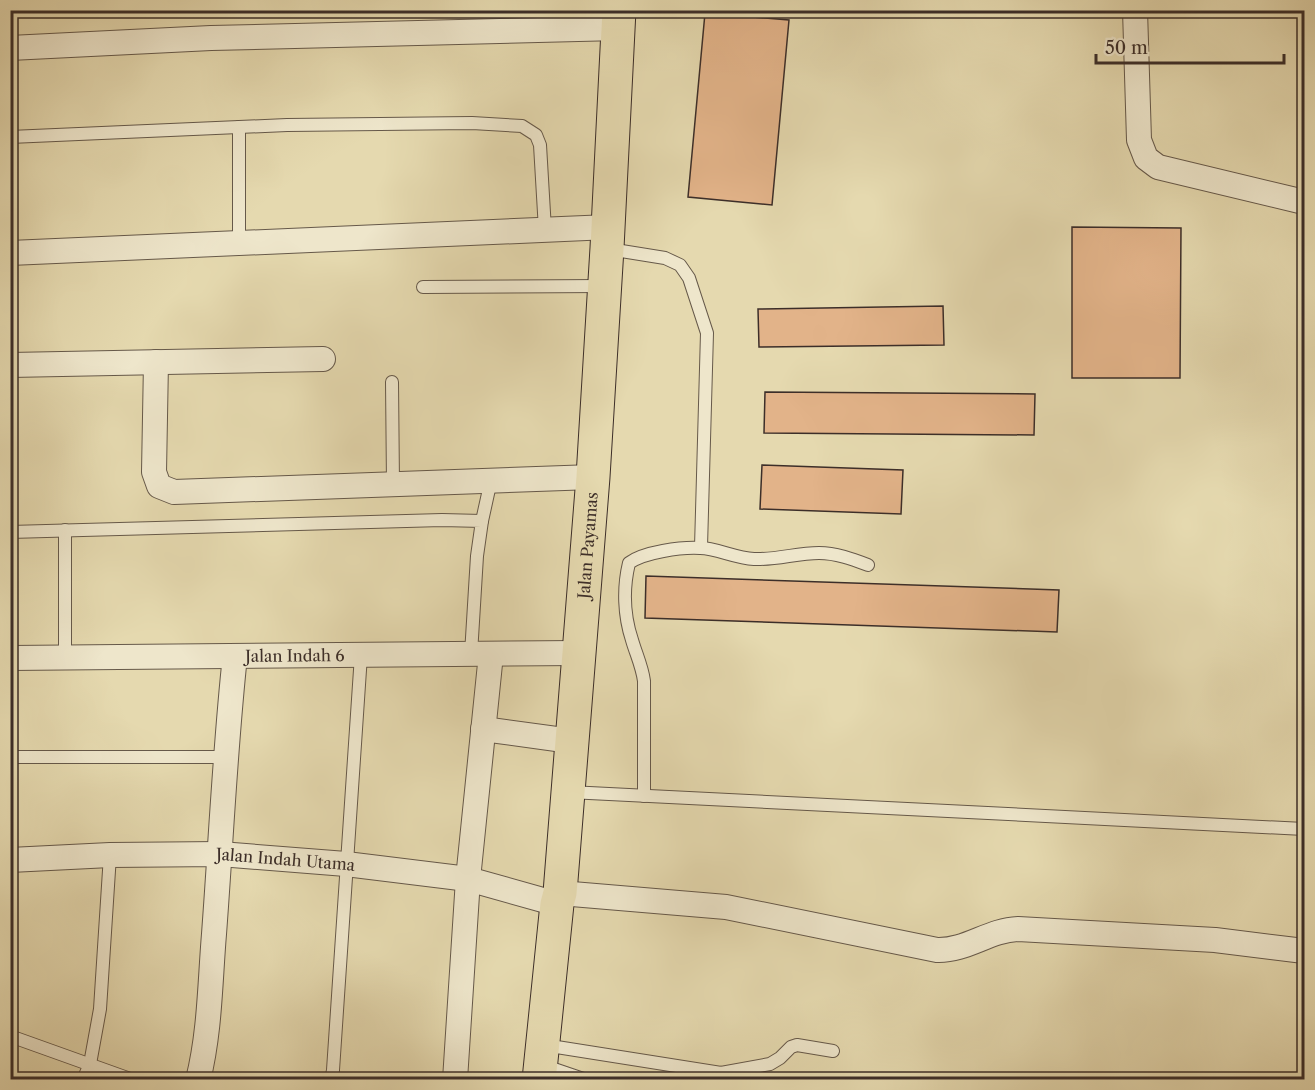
<svg xmlns="http://www.w3.org/2000/svg" width="1315" height="1090" font-family="'Libre Caslon Text',serif">
	<style>
		.building { fill: #e2b389; stroke: #3c2e29; stroke-width: 1.5 }
		.lines { fill: none; stroke-linecap: round; stroke-linejoin: round }
		.lane-casing { stroke: #66594a; stroke-width: 14 }
		.street-casing { stroke: #66594a; stroke-width: 26 }
		.highway-casing { stroke: #3c2e29; stroke-width: 35 }
		.lane { stroke: #eee6cb; stroke-width: 12 }
		.street { stroke: #eee6cb; stroke-width: 24 }
		.highway { stroke: #e5d9af; stroke-width: 33 }
		.labels { text-anchor: middle; dominant-baseline: central; stroke-width: 4.5; stroke-linejoin: round; paint-order: stroke }
		.street-label { font-size: 16px; fill: #3c2e29; stroke: #eee6cb }
	</style>
	<rect width="100%" height="100%" fill="#e5d9af"/>
	<filter id="stains"><feTurbulence type="fractalNoise" baseFrequency=".00333" numOctaves="4"/><feColorMatrix values="0 0 0 0 .2 0 0 0 0 .09 0 0 0 0 .02 0 0 0 .5 -.17"/></filter>
	<radialGradient id="worn" r=".72"><stop offset=".6" stop-color="#630" stop-opacity="0"/><stop offset="1" stop-color="#630" stop-opacity=".3"/></radialGradient>
	<g class="building">
		<polygon points="705,13 789,20 772,205 688,197"/>
		<polygon points="1072,227 1181,228 1180,378 1072,378"/>
		<polygon points="943,306 944,345 759,347 758,309"/>
		<polygon points="765,392 1035,394 1034,435 764,433"/>
		<polygon points="762,465 903,470 901,514 760,509"/>
		<polygon points="646,576 1059,590 1057,632 645,618"/>
	</g>
	<g class="lines">
		<defs>
			<g id="lane">
				<polyline points="239,127 239,243"/>
				<polyline points="10,137 287,125 472,123 522,126 536,135 540,145 545,230"/>
				<polyline points="609,249 665,258 680,265 689,278 707,333 701,547"/>
				<polyline points="423,287 604,286"/>
				<polyline points="392,382 393,484"/>
				<polyline points="482,521 491,480"/>
				<polyline points="65,530 65,657"/>
				<polyline points="10,532 442,520 482,521 477,556 471,654"/>
				<polyline points="10,757 225,757"/>
				<polyline points="569,792 1304,829"/>
				<path d="M644,796V681C642,666 636,654 632,640C624,616 623,588 629,563C644,552 681,547 700,548C716,548 735,558 754,559C776,560 797,553 819,553C836,553 852,559 868,565"/>
				<polyline points="10,1036 133,1080"/>
				<polyline points="544,1045 721,1073 770,1064 780,1058 791,1047 797,1045 833,1051"/>
				<polyline points="542,1065 586,1080"/>
				<polyline points="83,1080 90,1064 100,1009 110,855"/>
				<polyline points="331,1080 333,1070 361,655"/>
			</g>
			<g id="street">
				<polyline points="1135,10 1139,140 1146,158 1158,167 1304,202"/>
				<polyline points="10,48 211,38 619,28"/>
				<polyline points="10,253 609,227"/>
				<polyline points="156,362 154,472 159,486 174,492 593,477"/>
				<polyline points="10,365 323,359"/>
				<path id="s1" d="M10,658L578,653"/>
				<polyline points="483,729 571,741"/>
				<path id="s2" d="M10,860L110,855L220,854L346,864L468,879L557,904"/>
				<path d="M560,893L726,907L937,950C966,951 989,930 1018,929L1215,940L1304,951"/>
				<path d="M198,1080C210,1032 210,982 214,934C221,841 225,748 235,656"/>
				<polyline points="455,1080 468,879 491,654"/>
			</g>
			<g id="highway">
				<path id="s3" d="M539,1080L557,904L560,893L593,477L607,248L619,10"/>
			</g>
		</defs>
		<use href="#lane" class="lane-casing"/>
		<use href="#street" class="street-casing"/>
		<use href="#highway" class="highway-casing"/>
		<use href="#lane" class="lane"/>
		<use href="#street" class="street"/>
		<use href="#highway" class="highway"/>
	</g>
	<g class="labels">
		<g class="street-label">
			<text stroke="none"><textPath href="#s3" startOffset="537">Jalan Payamas</textPath></text>
			<text stroke="none"><textPath href="#s1" startOffset="285">Jalan Indah 6</textPath></text>
			<text stroke="none"><textPath href="#s2" startOffset="276">Jalan Indah Utama</textPath></text>
		</g>
	</g>
	<rect width="1315" height="1090" fill="none" stroke="#e5d9af" stroke-width="36"/>
	<rect x="12" y="12" width="1291" height="1066" fill="none" stroke="#3c2e29" stroke-width="3"/>
	<rect x="18" y="18" width="1279" height="1054" fill="none" stroke="#3c2e29" stroke-width="1.5"/>
	<path d="M1096 54v9h188v-9" fill="none" stroke="#3c2e29" stroke-width="3"/>
	<text x="1105" y="54" font-size="18" fill="#3c2e29" stroke="#eee6cb" stroke-width="4.5" paint-order="stroke">50 m</text>
	<rect width="100%" height="100%" filter="url(#stains)"/>
	<rect width="100%" height="100%" fill="url(#worn)"/>
</svg>
